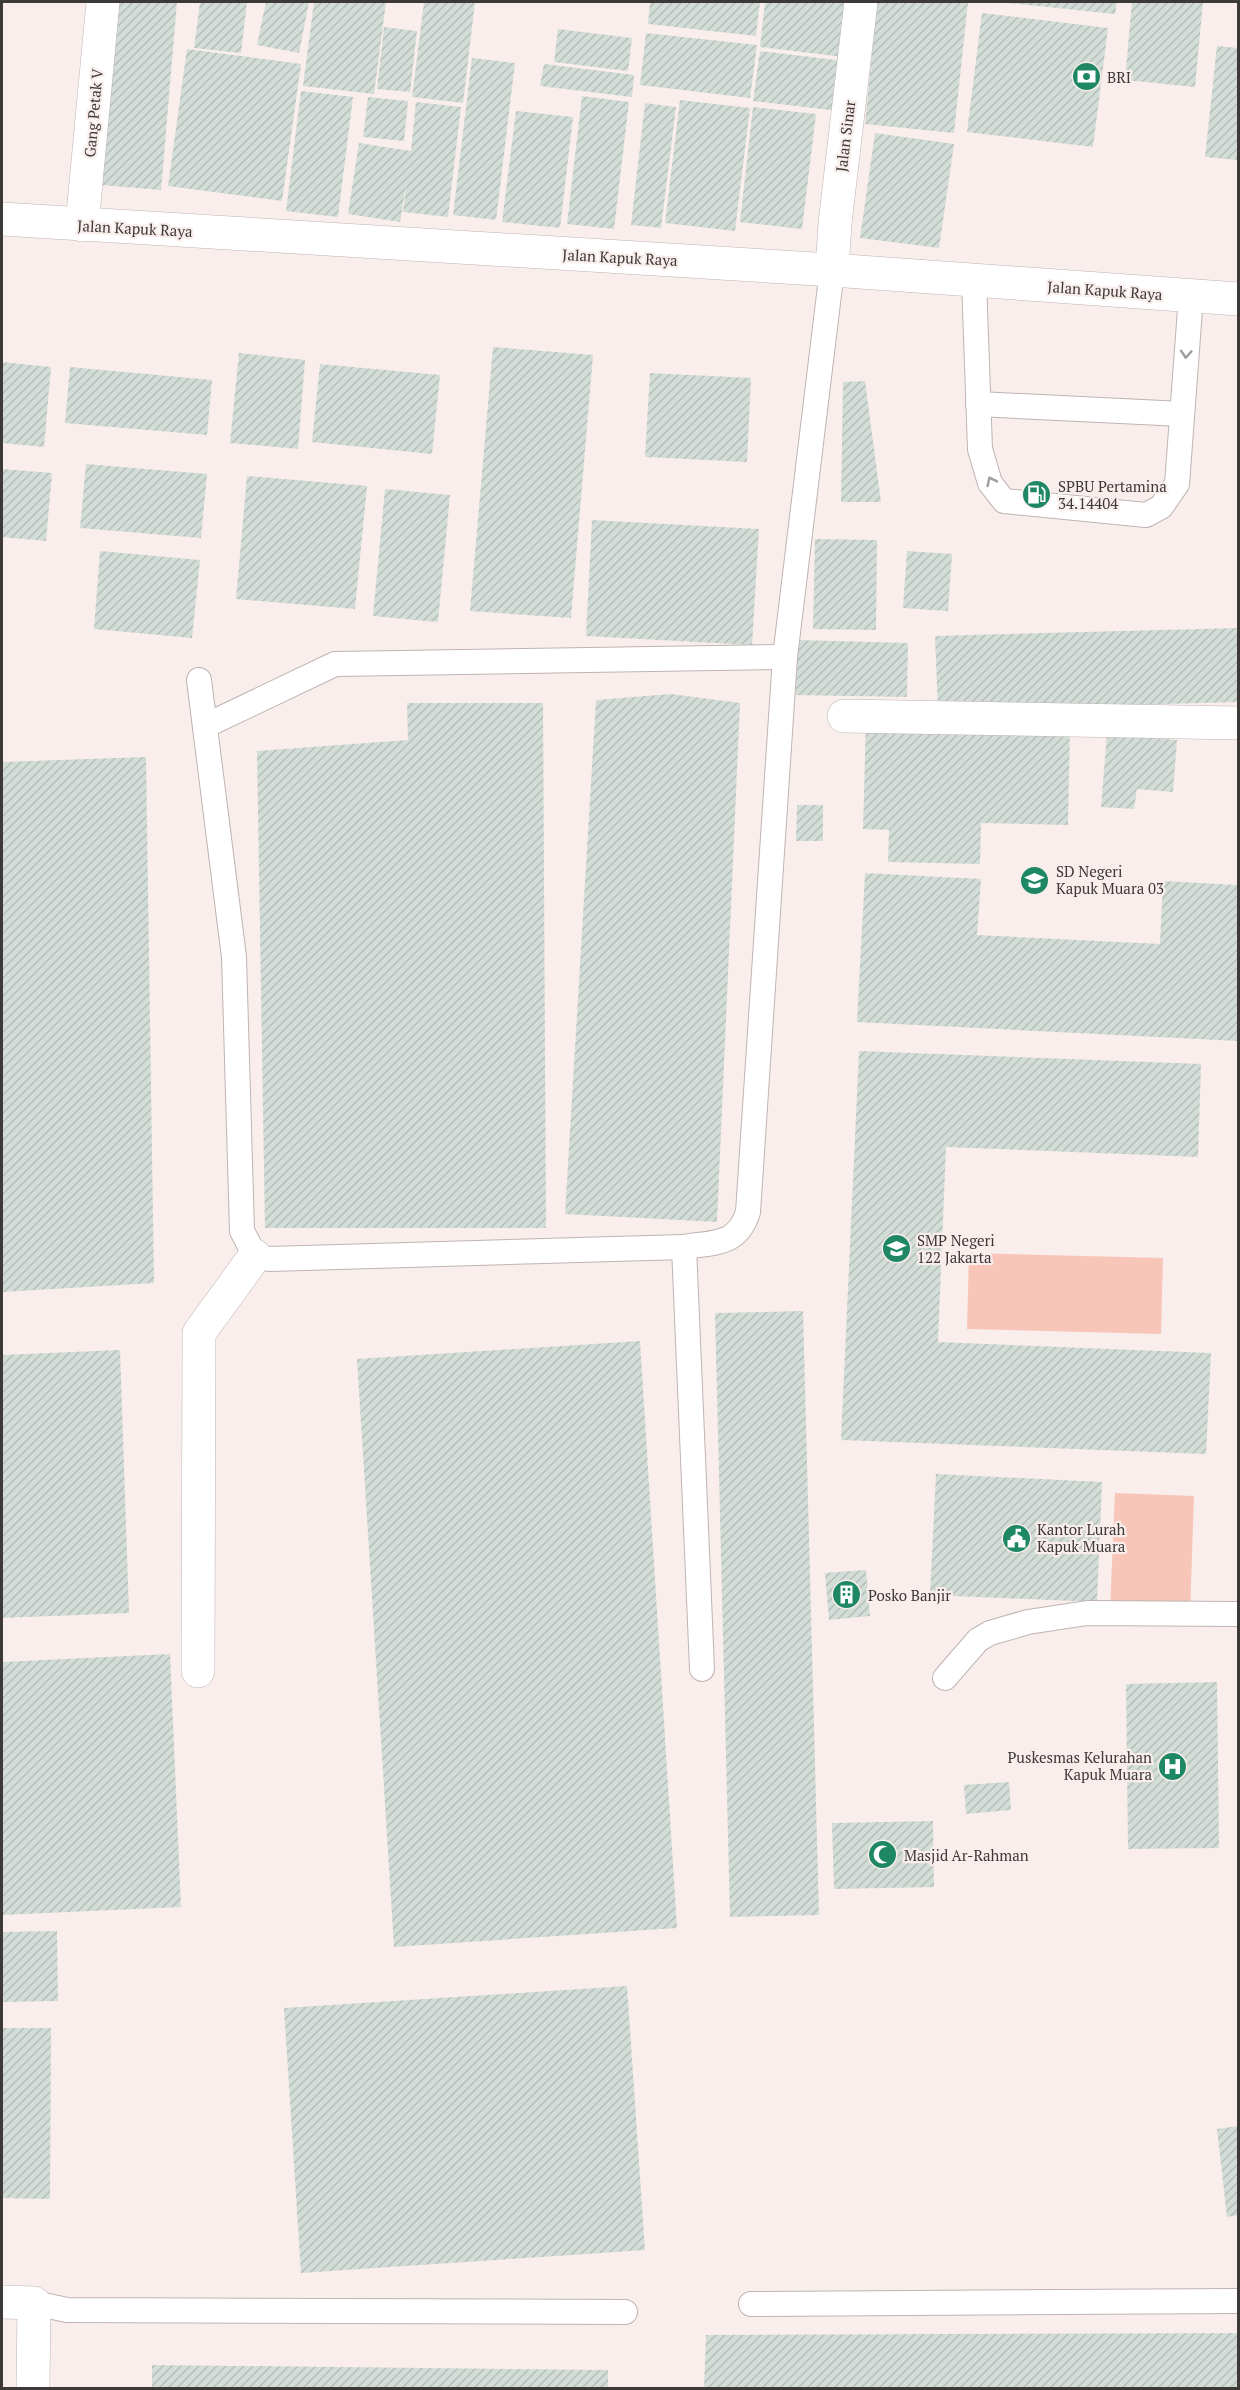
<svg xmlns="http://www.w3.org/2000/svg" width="1240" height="2390" font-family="'PT Serif',serif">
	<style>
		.pitch { fill: #f8c5b9 }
		.building { fill: url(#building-hatch) }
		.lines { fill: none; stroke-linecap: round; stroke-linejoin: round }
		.service-casing { stroke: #bfb4b2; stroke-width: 26 }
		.minor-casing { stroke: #bfb4b2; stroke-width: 34 }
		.secondary-casing { stroke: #bfb4b2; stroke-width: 34 }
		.service { stroke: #fff; stroke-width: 24 }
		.minor { stroke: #fff; stroke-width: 33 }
		.secondary { stroke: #fff; stroke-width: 33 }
		.oneway { stroke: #9e9c9c }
		.labels { text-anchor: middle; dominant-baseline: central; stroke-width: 4.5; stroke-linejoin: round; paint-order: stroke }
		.poi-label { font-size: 15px; fill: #3d3938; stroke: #f9eeeb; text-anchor: start }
		.street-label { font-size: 15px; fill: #3d3938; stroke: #f9eeeb }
	</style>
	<defs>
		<pattern id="building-hatch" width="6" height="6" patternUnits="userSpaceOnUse" patternTransform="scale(1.5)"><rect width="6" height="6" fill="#d3ddd8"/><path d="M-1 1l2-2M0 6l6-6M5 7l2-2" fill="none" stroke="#b6beba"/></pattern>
	</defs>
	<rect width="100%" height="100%" fill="#f9eeeb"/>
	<g class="pitch">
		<polygon points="969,1253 1163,1258 1161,1334 967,1329"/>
		<polygon points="1115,1493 1194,1496 1190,1614 1110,1610"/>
	</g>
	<g class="building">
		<polygon points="116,2 177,2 161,190 101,185"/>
		<polygon points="200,2 247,2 241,53 194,48"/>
		<polygon points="266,2 309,2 299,53 257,45"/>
		<polygon points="314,2 386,2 374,94 303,86"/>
		<polygon points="424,2 475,2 463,103 412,97"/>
		<polygon points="650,2 760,2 756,36 648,24"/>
		<polygon points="765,2 859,2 852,58 760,47"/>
		<polygon points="877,2 968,2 954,133 865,124"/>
		<polygon points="998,2 1117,2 1115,14"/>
		<polygon points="1132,2 1203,2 1195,87 1125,80"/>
		<polygon points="982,13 1108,28 1093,147 967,132"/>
		<polygon points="384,27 417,31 410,92 377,89"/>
		<polygon points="558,29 632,38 628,71 554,62"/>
		<polygon points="646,33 757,45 750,98 640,85"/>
		<polygon points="1217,46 1238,48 1238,160 1205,157"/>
		<polygon points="187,49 301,64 282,201 168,186"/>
		<polygon points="760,51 853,62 847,112 753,101"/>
		<polygon points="472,58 515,63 496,220 453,215"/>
		<polygon points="544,64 634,75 632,97 540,86"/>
		<polygon points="301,91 353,97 338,217 286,211"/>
		<polygon points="582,96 629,102 614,229 567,224"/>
		<polygon points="368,97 408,101 404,141 363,137"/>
		<polygon points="680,100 750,108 735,231 665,223"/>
		<polygon points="416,102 461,107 448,217 403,212 407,179 400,222 348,214 359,143 411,151"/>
		<polygon points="645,103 676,107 661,228 631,225"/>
		<polygon points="753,107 816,114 802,229 740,222"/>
		<polygon points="516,111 573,117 560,228 502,222"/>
		<polygon points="875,133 954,144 939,248 860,238"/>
		<polygon points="493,347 593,355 571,618 470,611"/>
		<polygon points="239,353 305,360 298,449 230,443"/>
		<polygon points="2,362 51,367 44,447 2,443"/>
		<polygon points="320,364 440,375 432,454 312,442"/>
		<polygon points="70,367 212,380 207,435 65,423"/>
		<polygon points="650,373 751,378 747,462 645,457"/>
		<polygon points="865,381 881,502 841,502 843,382"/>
		<polygon points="86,464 207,474 201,538 80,528"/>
		<polygon points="2,469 52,473 46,541 2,537"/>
		<polygon points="247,476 367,486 355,609 236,599"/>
		<polygon points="385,489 450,495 438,622 373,616"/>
		<polygon points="592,520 759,529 752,645 586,636"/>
		<polygon points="815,539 877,540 876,630 813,629"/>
		<polygon points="100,551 200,560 192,638 94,629"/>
		<polygon points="907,551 952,554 948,611 903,608"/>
		<polygon points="1238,628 1238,702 938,710 935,636"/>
		<polygon points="797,640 908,643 907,697 796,695"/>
		<polygon points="671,694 740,703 717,1222 565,1214 596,700"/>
		<polygon points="407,703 543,703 546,1228 265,1228 257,751 408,740"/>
		<polygon points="866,719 1070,724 1068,825 981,823 980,864 888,862 889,830 863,829"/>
		<polygon points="1107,734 1177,740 1173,792 1137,789 1134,809 1101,807"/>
		<polygon points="146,757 154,1283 2,1292 2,762"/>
		<polygon points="797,805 823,805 823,841 796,841"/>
		<polygon points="865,873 981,879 977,935 1160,944 1163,881 1238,885 1238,1041 857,1022"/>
		<polygon points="859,1051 1201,1064 1198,1157 946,1147 938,1342 1211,1353 1206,1454 841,1440"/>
		<polygon points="803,1311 819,1915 730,1917 715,1313"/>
		<polygon points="640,1341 677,1928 394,1947 357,1359"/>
		<polygon points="120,1350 129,1613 2,1618 2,1355"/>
		<polygon points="936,1474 1102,1482 1097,1602 930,1595"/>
		<polygon points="866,1570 870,1616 829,1620 825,1573"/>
		<polygon points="170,1654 181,1907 2,1915 2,1662"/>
		<polygon points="1217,1682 1219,1848 1128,1849 1126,1684"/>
		<polygon points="1009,1782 1011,1810 966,1814 964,1785"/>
		<polygon points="933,1821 934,1887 834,1889 832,1823"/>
		<polygon points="57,1931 58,2001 2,2002 2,1932"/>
		<polygon points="627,1986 645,2250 301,2273 284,2008"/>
		<polygon points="2,2028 51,2028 50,2199 2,2198"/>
		<polygon points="1238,2126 1238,2215 1227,2217 1217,2129"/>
		<polygon points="1238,2333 1238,2388 704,2388 706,2335"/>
		<polygon points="152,2365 608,2370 608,2388 152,2388"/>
	</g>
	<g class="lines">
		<defs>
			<g id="service">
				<polyline points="974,280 980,449 990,483 1004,501 1146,515 1161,507 1177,484 1191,296"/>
				<polyline points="978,404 1182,414"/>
				<path d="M199,680L234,957L242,1231L255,1256L270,1259L684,1247C715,1242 737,1246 748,1212L785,657L832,270"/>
				<polyline points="205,726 335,664 785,657"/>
				<polyline points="684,1247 702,1669"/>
				<polyline points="945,1678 978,1640 990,1633 1028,1622 1087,1613 1238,1614"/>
				<polyline points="34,2303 67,2310 625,2312"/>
				<polyline points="751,2304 1238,2301"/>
			</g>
			<g id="minor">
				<polyline points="82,225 103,2"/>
				<polyline points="832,270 835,223 861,2"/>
				<polyline points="844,716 1238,723"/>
				<polyline points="198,1671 199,1333 255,1256"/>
				<polyline points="2,2302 34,2303 33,2388"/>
			</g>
			<polyline id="secondary" points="2,219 832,270 1238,299"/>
		</defs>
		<use href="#service" class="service-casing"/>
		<use href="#minor" class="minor-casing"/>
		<use href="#secondary" class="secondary-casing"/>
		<use href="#service" class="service"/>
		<use href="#minor" class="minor"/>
		<use href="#secondary" class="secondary"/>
	</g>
	<defs><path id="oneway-chevron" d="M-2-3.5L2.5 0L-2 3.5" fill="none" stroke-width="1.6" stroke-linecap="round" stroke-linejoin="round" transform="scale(1.5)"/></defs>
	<g class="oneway">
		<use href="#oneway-chevron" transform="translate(1186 354) rotate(94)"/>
		<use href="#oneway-chevron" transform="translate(991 481) rotate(-116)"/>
	</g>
	<defs>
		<symbol id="bank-disc" viewBox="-11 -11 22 22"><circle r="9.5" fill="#1e8865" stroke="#f9eeeb"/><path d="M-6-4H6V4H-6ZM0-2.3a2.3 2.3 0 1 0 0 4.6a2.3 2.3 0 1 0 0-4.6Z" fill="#fff"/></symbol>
		<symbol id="fuel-disc" viewBox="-11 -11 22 22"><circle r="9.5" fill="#1e8865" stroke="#f9eeeb"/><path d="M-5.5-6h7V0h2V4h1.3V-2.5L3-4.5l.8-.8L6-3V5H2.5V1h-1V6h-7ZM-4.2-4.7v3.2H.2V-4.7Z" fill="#fff"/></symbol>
		<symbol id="school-disc" viewBox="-11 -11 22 22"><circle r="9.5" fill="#1e8865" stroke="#f9eeeb"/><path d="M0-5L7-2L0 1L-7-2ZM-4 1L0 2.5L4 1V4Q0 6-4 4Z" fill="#fff"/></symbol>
		<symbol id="civic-disc" viewBox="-11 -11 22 22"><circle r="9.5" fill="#1e8865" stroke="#f9eeeb"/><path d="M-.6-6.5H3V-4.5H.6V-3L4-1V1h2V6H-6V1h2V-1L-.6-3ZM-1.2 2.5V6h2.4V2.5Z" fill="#fff"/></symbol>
		<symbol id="building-disc" viewBox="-11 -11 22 22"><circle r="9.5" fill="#1e8865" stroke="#f9eeeb"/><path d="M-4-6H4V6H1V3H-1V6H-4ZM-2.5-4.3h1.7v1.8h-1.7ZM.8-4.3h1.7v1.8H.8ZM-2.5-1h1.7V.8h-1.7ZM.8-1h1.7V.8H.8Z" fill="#fff"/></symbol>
		<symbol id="hospital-disc" viewBox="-11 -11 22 22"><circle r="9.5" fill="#1e8865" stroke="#f9eeeb"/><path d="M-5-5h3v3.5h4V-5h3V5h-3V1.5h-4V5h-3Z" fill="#fff"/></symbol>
		<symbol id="mosque-disc" viewBox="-11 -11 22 22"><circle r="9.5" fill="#1e8865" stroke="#f9eeeb"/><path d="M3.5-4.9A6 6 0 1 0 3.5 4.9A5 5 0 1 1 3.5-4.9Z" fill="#fff"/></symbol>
	</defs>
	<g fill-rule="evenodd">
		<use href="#bank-disc" x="1070" y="60" width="33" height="33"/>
		<use href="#fuel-disc" x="1020" y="478" width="33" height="33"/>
		<use href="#school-disc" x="1018" y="864" width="33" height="33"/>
		<use href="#school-disc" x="880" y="1232" width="33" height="33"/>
		<use href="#civic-disc" x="1000" y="1522" width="33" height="33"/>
		<use href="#building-disc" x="830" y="1578" width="33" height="33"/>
		<use href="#hospital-disc" x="1156" y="1750" width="33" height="33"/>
		<use href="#mosque-disc" x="866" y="1838" width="33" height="33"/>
	</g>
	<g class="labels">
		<g class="poi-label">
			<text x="1107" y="77">BRI</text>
			<text x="1058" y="486">SPBU Pertamina<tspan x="1058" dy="17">34.14404</tspan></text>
			<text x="1056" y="871">SD Negeri<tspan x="1056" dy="17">Kapuk Muara 03</tspan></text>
			<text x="917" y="1240">SMP Negeri<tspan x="917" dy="17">122 Jakarta</tspan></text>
			<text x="1037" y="1529">Kantor Lurah<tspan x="1037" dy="17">Kapuk Muara</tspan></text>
			<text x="868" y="1595">Posko Banjir</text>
			<text x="1152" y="1757" text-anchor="end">Puskesmas Kelurahan<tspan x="1152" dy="17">Kapuk Muara</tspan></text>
			<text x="904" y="1855">Masjid Ar-Rahman</text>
		</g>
		<g class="street-label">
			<text transform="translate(93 113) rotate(-85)">Gang Petak V</text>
			<text transform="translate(845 136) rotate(-83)">Jalan Sinar</text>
			<text transform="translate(135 228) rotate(3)">Jalan Kapuk Raya</text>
			<text transform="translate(620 257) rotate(3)">Jalan Kapuk Raya</text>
			<text transform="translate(1105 290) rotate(4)">Jalan Kapuk Raya</text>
		</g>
	</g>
	<rect width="1240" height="2390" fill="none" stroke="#3d3938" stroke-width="6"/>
</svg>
